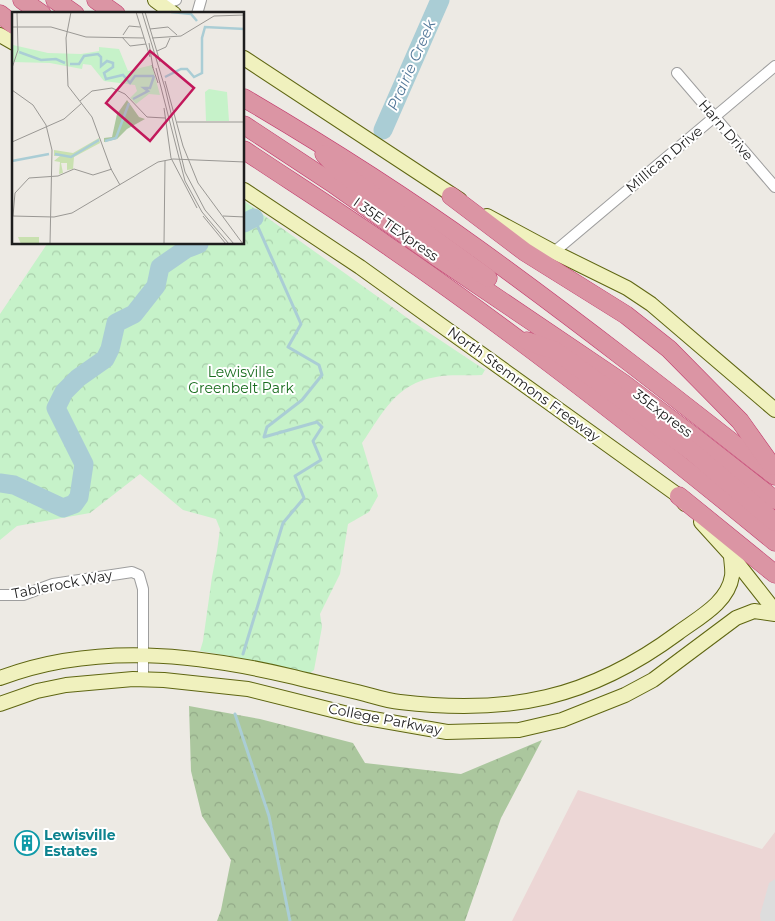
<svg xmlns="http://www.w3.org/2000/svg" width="775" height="921" font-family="Montserrat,sans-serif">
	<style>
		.commercial { fill: #ecd6d5 }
		.forest { fill: url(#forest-crowns) }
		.park { fill: url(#park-crowns) }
		.parking { fill: #ddd }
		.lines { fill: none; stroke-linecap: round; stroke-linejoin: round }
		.stream { stroke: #aacdd5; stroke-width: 3 }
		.river { stroke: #aacdd5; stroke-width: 19 }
		.street-casing { stroke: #9e9e9e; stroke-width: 12 }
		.secondary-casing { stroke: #5f6612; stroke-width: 16 }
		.highway-casing { stroke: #c23a6c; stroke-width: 19 }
		.street { stroke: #fff; stroke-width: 10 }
		.secondary { stroke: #f0f1be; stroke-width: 14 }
		.highway { stroke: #db95a4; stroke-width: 18 }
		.labels { text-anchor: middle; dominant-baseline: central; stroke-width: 4; stroke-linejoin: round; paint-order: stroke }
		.street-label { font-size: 14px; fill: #1d1d1d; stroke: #fff }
		.park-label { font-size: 14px; fill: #196d1e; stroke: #fff }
		.culture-label { font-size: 14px; font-weight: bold; fill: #0d838f; stroke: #fff; text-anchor: start }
		.water-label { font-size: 15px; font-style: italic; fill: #537899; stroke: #fff }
		.inset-river { fill: none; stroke: #aacdd5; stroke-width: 2.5 }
		.inset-road { fill: none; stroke: #9a9894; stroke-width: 1 }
		.view { fill: #c2185b; fill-opacity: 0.15; stroke: #c2185b; stroke-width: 2.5 }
		.inset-edge { fill: none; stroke: #1d1d1d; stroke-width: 2.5 }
	</style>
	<defs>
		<pattern id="forest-crowns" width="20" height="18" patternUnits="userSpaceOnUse" patternTransform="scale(1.25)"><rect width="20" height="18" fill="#abc79e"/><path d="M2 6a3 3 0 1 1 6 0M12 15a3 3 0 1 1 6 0" fill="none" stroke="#93aa88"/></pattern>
		<pattern id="park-crowns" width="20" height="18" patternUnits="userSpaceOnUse" patternTransform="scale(1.25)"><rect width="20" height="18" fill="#c6f2c9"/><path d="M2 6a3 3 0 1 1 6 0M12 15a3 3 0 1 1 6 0" fill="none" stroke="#aacfac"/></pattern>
	</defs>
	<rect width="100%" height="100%" fill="#edeae4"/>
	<polygon class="commercial" points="578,790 762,849 775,832 775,921 512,921"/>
	<polygon class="forest" points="189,706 260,719 353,743 365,763 461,774 542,740 501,818 465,921 217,921 221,910 231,860 202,816 191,771"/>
	<path class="park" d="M244,201L413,322L485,370L482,375C467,376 450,374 436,377C395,384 383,413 362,443L378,496L369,512L348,524L340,574L320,614L322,627L314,670L309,674L241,658L200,651L203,641L212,577L217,551L220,529L216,519L183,510L140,474L90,513L17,526L0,540V314L47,244H244Z"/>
	<polygon class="parking" points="775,879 775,921 761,921 760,915 769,883"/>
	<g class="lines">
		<g class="stream">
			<polyline points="243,654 283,523 304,498 295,476 321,460 313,441 322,427 317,422 264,437 267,427 302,400 322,375 319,365 288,347 301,324 254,218"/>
			<polyline points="235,714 269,816 290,921"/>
		</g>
		<g class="river">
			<polyline points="383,130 440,0"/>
			<polyline points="244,223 254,218"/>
			<polyline points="0,483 14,485 63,508 74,504 79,497 84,464 56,408 64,392 78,378 105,359 110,349 116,323 134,314 156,286 160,267 186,249 199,244"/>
		</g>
		<defs>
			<g id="street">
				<polyline points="161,5 176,0"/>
				<polyline points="197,14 201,0"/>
				<polyline points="677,73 775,187"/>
				<polyline points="554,252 775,66"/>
				<polyline points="0,595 23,595 53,584 132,572 139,575 143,589 143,679"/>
			</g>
			<g id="secondary">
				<polyline points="155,0 174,14"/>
				<polyline points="0,35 14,43"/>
				<polyline points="244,58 460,200"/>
				<polyline points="244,190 360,267 679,496 685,504"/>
				<polyline points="487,216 554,252 627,288 651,304 775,410"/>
				<polyline points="701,522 731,555 775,611"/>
				<path d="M0,678C95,642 198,654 294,677C318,683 341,688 365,694C376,697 388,701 400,702C509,715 589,699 678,633C698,618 728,603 732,576C733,569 731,562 731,555"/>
				<polyline points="0,704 37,691 66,685 133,679 164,680 248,689 356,716 447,732 519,730 562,720 625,695 653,680 736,618 754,611 775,614"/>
			</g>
			<g id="highway">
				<polyline points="22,0 42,14"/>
				<polyline points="55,0 75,14"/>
				<polyline points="96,0 116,14"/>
				<polyline points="0,14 14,25"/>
				<path d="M244,98C324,145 403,195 478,249C579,322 677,399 775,476"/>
				<polyline points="244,125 332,183 438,258 623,383 697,439 775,500"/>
				<path d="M244,150C292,182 341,213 388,246C522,338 650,439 775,542"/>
				<polyline points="324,154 340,171 488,278"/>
				<polyline points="451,196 525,252 626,315 669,349 740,421 772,466"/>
				<polyline points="527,341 554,350 623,400 691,451 775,522"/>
				<polyline points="679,496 775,574"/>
			</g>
		</defs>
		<use href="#street" class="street-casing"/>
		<use href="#secondary" class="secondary-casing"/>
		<use href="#highway" class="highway-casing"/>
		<use href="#street" class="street"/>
		<use href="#secondary" class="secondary"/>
		<use href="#highway" class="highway"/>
	</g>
	<defs>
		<symbol id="building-ring" viewBox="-11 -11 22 22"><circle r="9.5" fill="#fff" stroke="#0f9aa8" stroke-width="1.5"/><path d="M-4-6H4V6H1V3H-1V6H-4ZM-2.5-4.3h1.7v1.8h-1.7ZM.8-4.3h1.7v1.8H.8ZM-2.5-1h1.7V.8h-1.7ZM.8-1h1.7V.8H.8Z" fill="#0f9aa8"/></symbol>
	</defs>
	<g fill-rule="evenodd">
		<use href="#building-ring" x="13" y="829" width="28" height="28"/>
	</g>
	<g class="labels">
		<g class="street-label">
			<text transform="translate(726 130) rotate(49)">Harn Drive</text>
			<text transform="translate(664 159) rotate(-40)">Millican Drive</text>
			<text transform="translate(396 229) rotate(35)">I 35E TEXpress</text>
			<text transform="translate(524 384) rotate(36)">North Stemmons Freeway</text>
			<text transform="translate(663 413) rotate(37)">35Express</text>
			<text transform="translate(62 584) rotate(-11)">Tablerock Way</text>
			<text transform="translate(385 719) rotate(11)">College Parkway</text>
		</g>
		<g class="park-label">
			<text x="241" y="372">Lewisville<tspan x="241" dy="16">Greenbelt Park</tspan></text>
		</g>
		<g class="culture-label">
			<text x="44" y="835">Lewisville<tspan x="44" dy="16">Estates</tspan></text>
		</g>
		<g class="water-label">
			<text transform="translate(411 65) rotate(-66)">Prairie Creek</text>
		</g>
	</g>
	<g transform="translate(12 12)">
		<rect width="232" height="232" fill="#edeae4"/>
		<path d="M87,126L88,131L62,145L61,157L55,158V151H49L51,161L47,162L48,150L42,149L48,144H42V138L61,141ZM6,225H27V232H9Z" fill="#c9e1b0"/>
		<path d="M115,88L127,105L133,107L115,117L105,127L92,130V126L100,125L105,102Z" fill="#abc79e"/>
		<path d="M1,33L36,41L69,42L87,39V35L107,37L116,59L140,53L148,83L137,82L124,92L118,86L125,79L123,73L92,69L79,53L71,52L70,57L38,51L0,50ZM197,77L215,80L217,109H194L193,80Z" fill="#c6f2c9"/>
		<path class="inset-river" d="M159,0L179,2L185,9M7,40L29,48L44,47L53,51M58,52H67L72,44L86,42L89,45V54L95,49L101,51V55L92,61L94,67L111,63L118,71L123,64H142M153,65L169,57H175L182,65L190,61V26L193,15L233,17M121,87L136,79L132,76H138L142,64M93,129L104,126L117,91M43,142L59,145L87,128M0,149L37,142"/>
		<path class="inset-road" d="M59,0L54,26L56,74L80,105L99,157L108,173M124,0L138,45M130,0L153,76L173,160L193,198L222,232M133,0L148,50M0,15H39L74,25L132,26M138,17L156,15L165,23M111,23L117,14L128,15M110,25L118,34L134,32M140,26L169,24L202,4L233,3M137,31L141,56M145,39L154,35L158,26M140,53L146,71M0,56L6,38L5,0M144,56L173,169L190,200L217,232M153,69L171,134L186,171L231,232M0,78L21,93L34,113M68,89L80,79L100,76L113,82L135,105L153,106M152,96L159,146L185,196M165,110H233M34,113L40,138L38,232M0,130L52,107L70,91M0,204L42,205L60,201L146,150L161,147L233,150M1,204L3,181L17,166L46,164L62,157L81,163L100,157M191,204L214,232M211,204L233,205M152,232L153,149"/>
		<path class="view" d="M138,39L182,76L138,129L94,91Z"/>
		<rect width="232" height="232" class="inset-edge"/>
	</g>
</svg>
